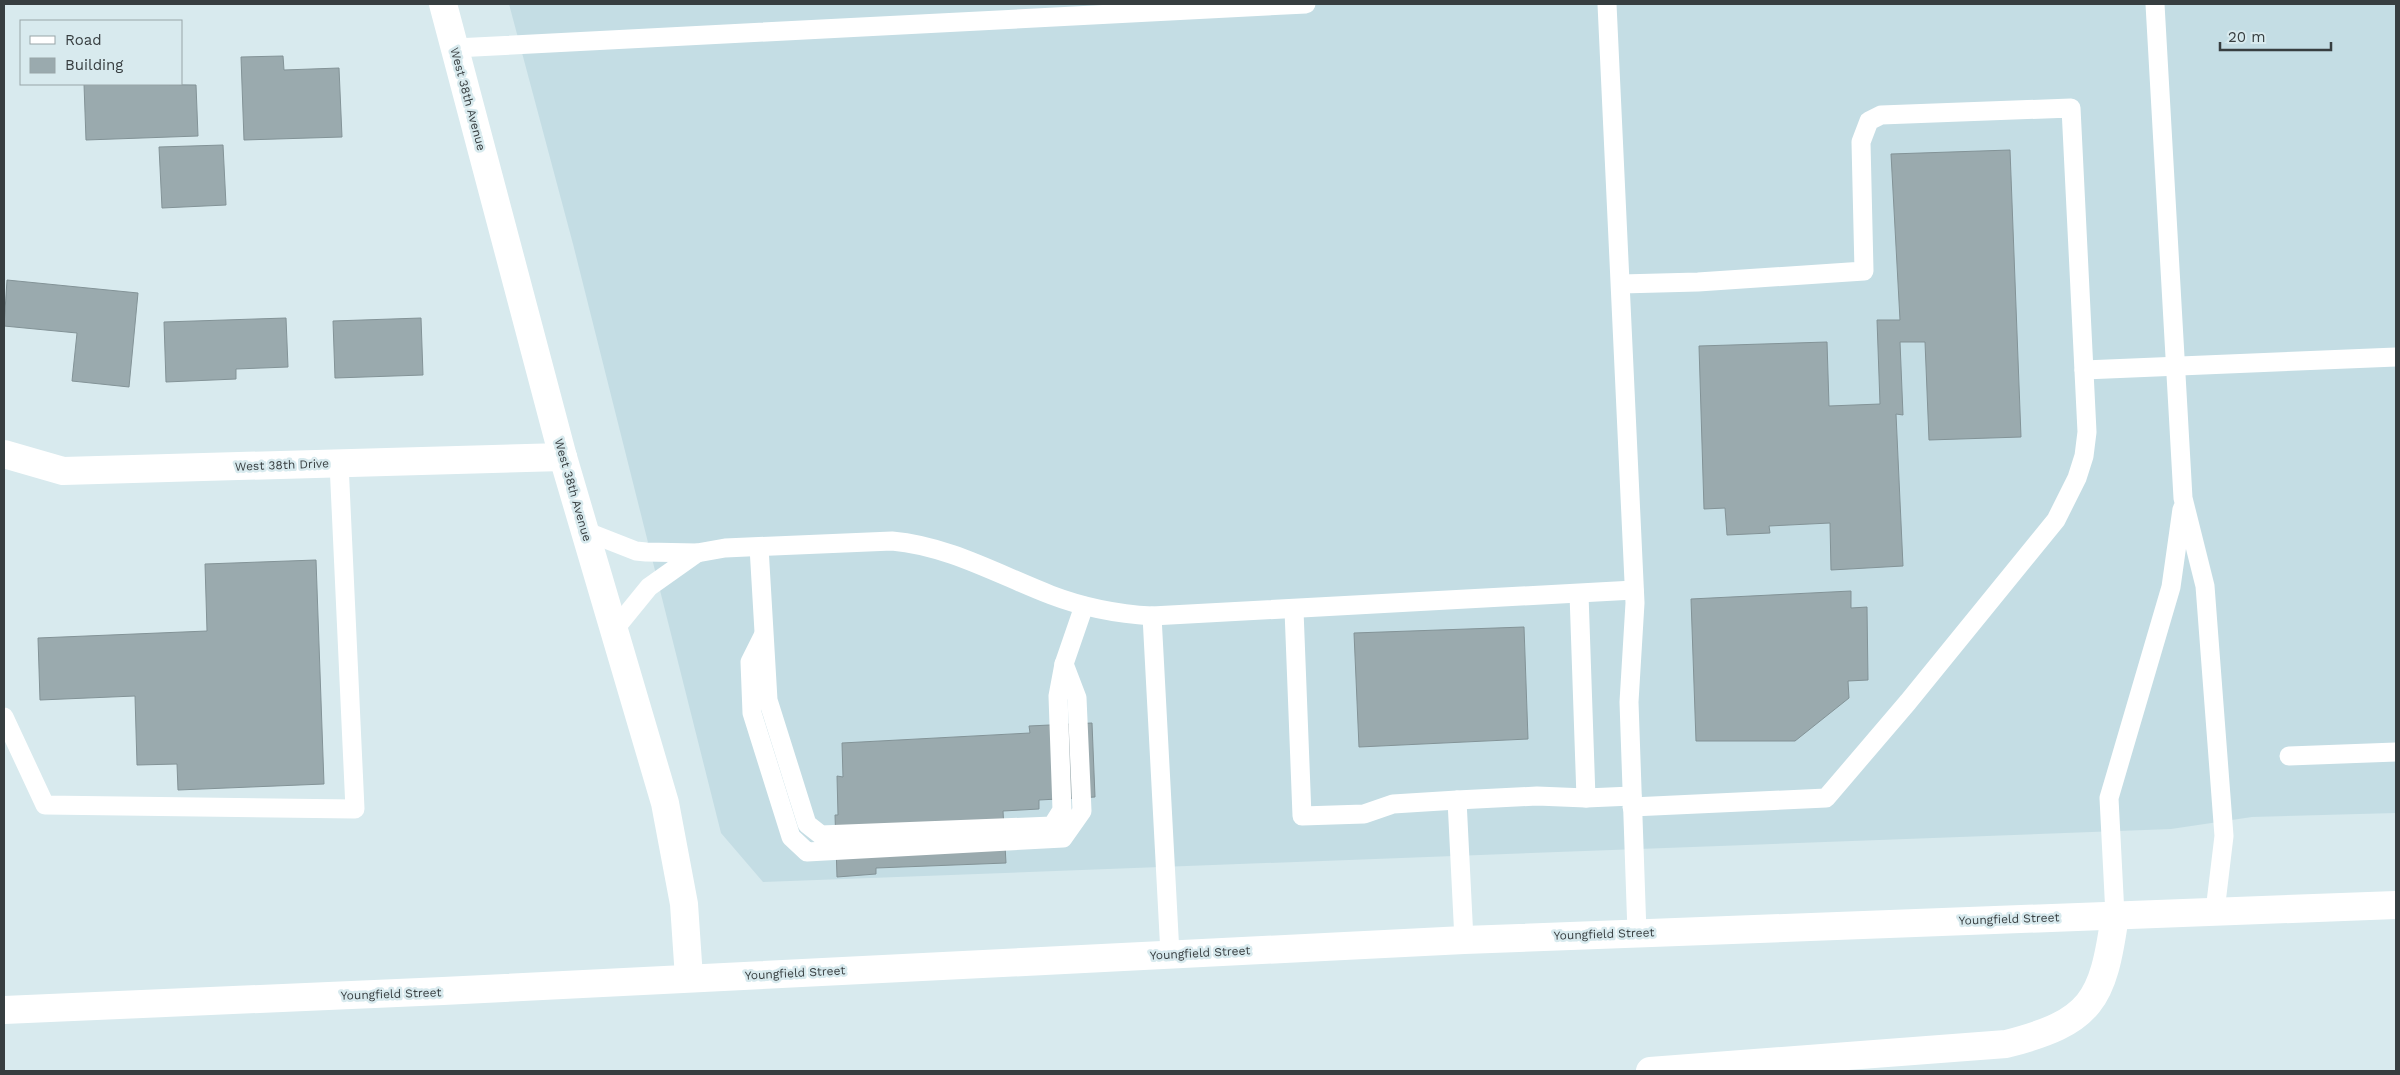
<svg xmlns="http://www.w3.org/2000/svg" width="2400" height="1075" font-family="'Work Sans',sans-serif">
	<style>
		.built { fill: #c4dde4 }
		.building { fill: #9aaaae; stroke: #839397 }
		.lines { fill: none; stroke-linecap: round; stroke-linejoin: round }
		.service { stroke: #fff; stroke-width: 19 }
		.minor { stroke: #fff; stroke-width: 28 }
		.tertiary { stroke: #fff; stroke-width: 28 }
		.secondary { stroke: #fff; stroke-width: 28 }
		.motorway { stroke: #fff; stroke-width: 28 }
		.labels { text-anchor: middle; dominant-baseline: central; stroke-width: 5; stroke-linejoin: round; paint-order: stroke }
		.street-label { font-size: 12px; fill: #373e40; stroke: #d8eaee }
	</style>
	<rect width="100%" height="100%" fill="#d8eaee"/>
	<polygon class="built" points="509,4 2396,4 2396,813 2252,817 2171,829 763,882 721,833 573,244"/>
	<g class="building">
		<polygon points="283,56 284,70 339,68 342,137 244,140 241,57"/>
		<polygon points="84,84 196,85 198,136 86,140"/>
		<polygon points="223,145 226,205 162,208 159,147"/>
		<polygon points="2010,150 2021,437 1929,440 1925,342 1900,342 1903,415 1896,414 1903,566 1831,570 1830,523 1769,526 1770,533 1727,535 1725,508 1704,509 1699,346 1827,342 1829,406 1880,404 1877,320 1900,320 1891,154"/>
		<polygon points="7,280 138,293 129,387 72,381 77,333 4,326"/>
		<polygon points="286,318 288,367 236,369 236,379 166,382 164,322"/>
		<polygon points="421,318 423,375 335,378 333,321"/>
		<polygon points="316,560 324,784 178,790 177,764 137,765 135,696 40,700 38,638 207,631 205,564"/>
		<polygon points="1851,591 1851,608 1867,607 1868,680 1848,681 1849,698 1795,741 1696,741 1691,599"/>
		<polygon points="1524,627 1528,739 1359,747 1354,633"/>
		<polygon points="1092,723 1095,797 1039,800 1039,809 1003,811 1006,863 876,868 876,874 837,877 835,815 838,815 837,776 843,777 842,743 1030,733 1029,726"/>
	</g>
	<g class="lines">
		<g class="service">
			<polyline points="1607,4 1635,603 1629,702 1637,933"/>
			<polyline points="2155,4 2183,498 2205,586 2224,836 2215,911"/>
			<polyline points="455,48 1306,4"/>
			<polyline points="1621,284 1698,282 1864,271 1861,142 1869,121 1881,115 2071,108 2087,432 2084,456 2077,478 2056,520 1908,702 1826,798 1632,807"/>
			<polyline points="2084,370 2396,357"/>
			<path d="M585,531L636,551L646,552L697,553L725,548L892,541C949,546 999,575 1051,595C1085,608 1117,614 1152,616L1634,590"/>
			<polyline points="759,547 768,700 807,824 821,835 1052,826 1062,810 1058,696 1064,664 1084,606"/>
			<polyline points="1579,594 1586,798"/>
			<polyline points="1294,610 1302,816 1364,814 1393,804 1457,800 1537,796 1586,798 1632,796"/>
			<polyline points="1152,616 1170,954"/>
			<polyline points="614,630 649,587 697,553"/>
			<polyline points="763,636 750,662 752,713 791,837 807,852 1063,838 1082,811 1077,698 1064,664"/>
			<polyline points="4,717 45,805 355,809 339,463"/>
			<polyline points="2289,756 2396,752"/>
			<polyline points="1457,800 1464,940"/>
			<polyline points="2115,915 2109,798 2171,587 2182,509"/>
		</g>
		<polyline class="minor" points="4,454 63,471 563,457"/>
		<polyline class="tertiary" points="443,4 563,457 665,803 684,904 689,978"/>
		<polyline class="secondary" points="4,1010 443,991 1464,940 2396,905"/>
		<path class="motorway" d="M1650,1071L2006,1044C2092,1022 2103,1001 2115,915"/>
	</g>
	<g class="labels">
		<g class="street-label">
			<text transform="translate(468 99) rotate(75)">West 38th Avenue</text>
			<text transform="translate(282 465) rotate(-2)">West 38th Drive</text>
			<text transform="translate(573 490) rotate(74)">West 38th Avenue</text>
			<text transform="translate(2009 919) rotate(-2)">Youngfield Street</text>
			<text transform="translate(1604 934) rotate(-2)">Youngfield Street</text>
			<text transform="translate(1200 953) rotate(-3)">Youngfield Street</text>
			<text transform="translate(795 973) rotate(-3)">Youngfield Street</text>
			<text transform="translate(391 994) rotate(-2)">Youngfield Street</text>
		</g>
	</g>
	<rect width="2400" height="1075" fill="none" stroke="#373e40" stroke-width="10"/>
	<rect x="20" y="20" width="162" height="65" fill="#d8eaee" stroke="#98a5a8"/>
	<rect x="30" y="36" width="25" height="8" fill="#ffffff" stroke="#98a5a8"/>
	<text x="65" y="45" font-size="15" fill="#373e40">Road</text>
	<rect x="30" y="58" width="25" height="15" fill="#9aaaae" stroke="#98a5a8"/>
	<text x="65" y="70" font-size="15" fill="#373e40">Building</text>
	<path d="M2220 42v8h111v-8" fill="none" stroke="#373e40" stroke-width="2.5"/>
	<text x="2228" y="42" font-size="15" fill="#373e40" stroke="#d8eaee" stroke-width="4" paint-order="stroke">20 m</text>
</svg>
